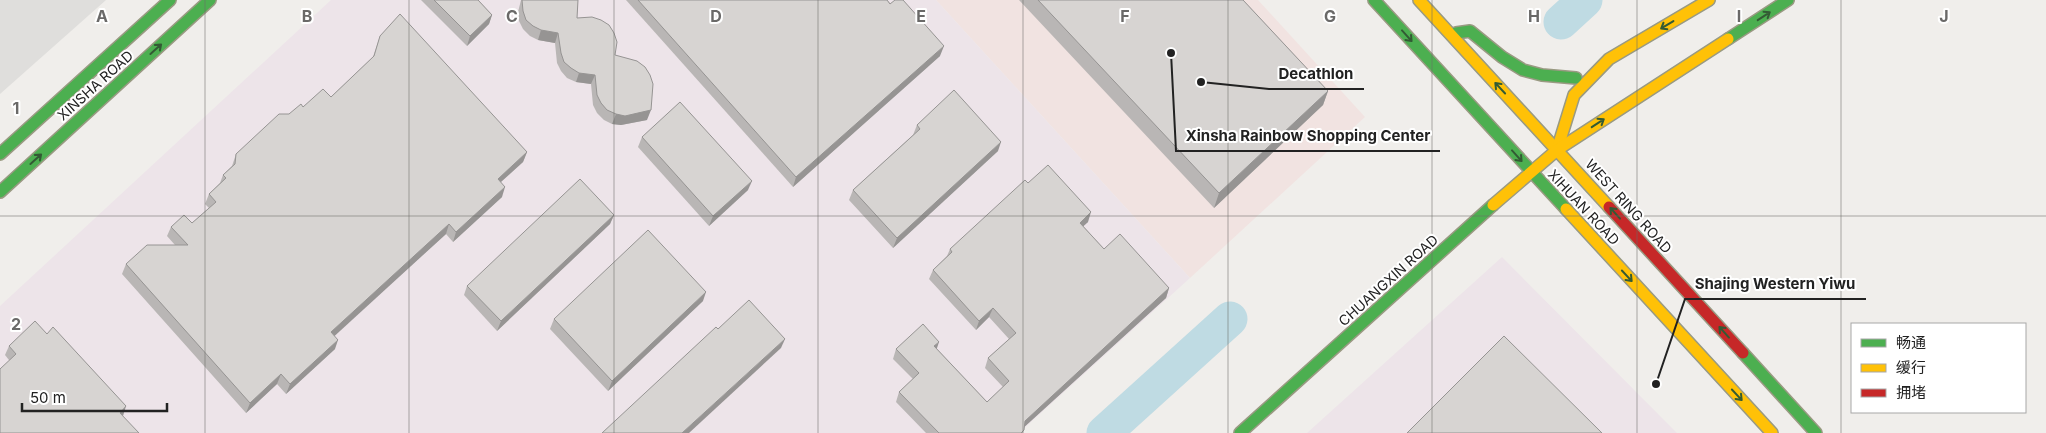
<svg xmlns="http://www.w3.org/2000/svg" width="2046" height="433" font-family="Inter,'Noto Sans SC',sans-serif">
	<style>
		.residential { fill: #dfdedc }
		.commercial { fill: #f1e3e1 }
		.industrial { fill: #ede4e9 }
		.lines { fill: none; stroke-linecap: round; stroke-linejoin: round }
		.river { stroke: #bfdbe3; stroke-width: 35 }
		.fast-casing { stroke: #999a82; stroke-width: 14 }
		.slow-casing { stroke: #999a82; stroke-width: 14 }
		.jam-casing { stroke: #999a82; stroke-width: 14 }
		.fast { stroke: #4caf50; stroke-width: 11 }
		.slow { stroke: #ffc107; stroke-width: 11 }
		.jam { stroke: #c62828; stroke-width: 11 }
		.wall { fill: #b9b6b5 }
		.shaded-wall { fill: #969493 }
		.building { fill: #d7d4d2; stroke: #969493 }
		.oneway { stroke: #335a34 }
		.grid { fill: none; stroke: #6a6968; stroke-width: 1; stroke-opacity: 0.55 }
		.labels { text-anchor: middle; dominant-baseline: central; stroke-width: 4; stroke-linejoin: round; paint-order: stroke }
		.street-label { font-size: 14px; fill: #222; stroke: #fff }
		.grid-label { font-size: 16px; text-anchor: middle; font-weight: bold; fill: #6a6968; stroke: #fff; stroke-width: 4; stroke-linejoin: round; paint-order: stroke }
		.leader { fill: none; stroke: #222; stroke-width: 2 }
		.callout-dot { fill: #222; stroke: #fff; stroke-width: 2 }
		.callout-label { font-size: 15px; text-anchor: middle; font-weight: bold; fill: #222; stroke: #fff; stroke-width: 4; stroke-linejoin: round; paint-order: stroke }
	</style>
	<rect width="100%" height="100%" fill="#f0eeeb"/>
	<polygon class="residential" points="0,0 106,0 0,94"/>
	<polygon class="commercial" points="936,0 1258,0 1365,117 1190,278"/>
	<g class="industrial">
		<polygon points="331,0 936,0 1190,278 1019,433 0,433 0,306"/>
		<polygon points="1502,257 1677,433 1307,433"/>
	</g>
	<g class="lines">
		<g class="river">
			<polyline points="1561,22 1585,0"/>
			<polyline points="1104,433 1230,319"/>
		</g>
		<defs>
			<g id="fast">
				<polyline points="1374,0 1566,209"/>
				<polyline points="1456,33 1470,31 1502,57 1523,70 1542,75 1576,78"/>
				<polyline points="1728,39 1788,0"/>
				<polyline points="0,154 170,0"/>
				<polyline points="0,192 210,0"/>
				<polyline points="1743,353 1816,433"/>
				<polyline points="1240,433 1493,205"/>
			</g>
			<g id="slow">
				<polyline points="1419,0 1609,207"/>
				<polyline points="1557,150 1574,95 1609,59 1709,0"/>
				<polyline points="1493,205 1557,150 1728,39"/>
				<polyline points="1566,209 1772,433"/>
			</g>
			<polyline id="jam" points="1609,207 1743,353"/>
		</defs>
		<use href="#fast" class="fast-casing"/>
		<use href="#slow" class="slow-casing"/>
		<use href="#jam" class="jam-casing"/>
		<use href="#fast" class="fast"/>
		<use href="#slow" class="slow"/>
		<use href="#jam" class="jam"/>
	</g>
	<g class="wall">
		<polygon points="421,0 478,0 492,15 489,24 467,46"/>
		<polygon points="521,0 578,0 577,18 615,55 647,120 621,125 612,124 604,120 597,113 593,105 591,84 576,82 567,78 561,71 557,63 555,43 538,40 530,36 523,29 519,21 518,12"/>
		<polygon points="626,0 887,0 940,56 793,187"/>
		<polygon points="1019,0 1243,0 1328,91 1323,105 1214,208"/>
		<polygon points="380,36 527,152 523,162 501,182 502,197 453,242 446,234 334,335 335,349 286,394 277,384 246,413 122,274 126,264 175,245 167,236 171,227 192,223 209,208 205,204 209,194 220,183 223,175 232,166 236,154 289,114 331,97 373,57"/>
		<polygon points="917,125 998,151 893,248 849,200 853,190 913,135"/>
		<polygon points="642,137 748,190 709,226 638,147"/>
		<polygon points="1028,183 1088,222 1083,226 1104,249 1169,288 1166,298 1024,427 1023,433 926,433 896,402 899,392 913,379 893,359 896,349 937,349 987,402 1003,387 985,368 988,358 1009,339 989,317 976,330 929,279 933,270 947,256 950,249"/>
		<polygon points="614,215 610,224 497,331 464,295 467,286"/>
		<polygon points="703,301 608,391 550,329 554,319"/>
		<polygon points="9,346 123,416 9,360 5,355"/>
	</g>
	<g class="shaded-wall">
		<polygon points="492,15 489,24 467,46 470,36"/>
		<polygon points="541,30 558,33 555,43 538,40"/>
		<polygon points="944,46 940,56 793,187 796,177"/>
		<polygon points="579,73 595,75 591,84 576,82"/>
		<polygon points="1328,91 1323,105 1214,208 1219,193"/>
		<polygon points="651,110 647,120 621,125 612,124 616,114"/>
		<polygon points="1001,142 998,151 893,248 897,238"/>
		<polygon points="527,152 523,162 494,188 498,179"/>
		<polygon points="752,181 748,190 709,226 713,216"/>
		<polygon points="505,187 502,197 453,242 456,232"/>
		<polygon points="1091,212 1088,222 1077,232 1080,223"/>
		<polygon points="614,215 610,224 497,331 501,321"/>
		<polygon points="449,224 446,234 328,342 331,332"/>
		<polygon points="1169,288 1166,298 1021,430 1025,421"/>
		<polygon points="706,292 703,301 608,391 612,381"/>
		<polygon points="993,308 989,317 976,330 979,321"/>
		<polygon points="785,339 781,348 689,433 682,433"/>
		<polygon points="338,340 335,349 286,394 290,384"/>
		<polygon points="939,342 936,351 934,346"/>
		<polygon points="281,374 277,384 246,413 250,403"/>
		<polygon points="126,406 123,416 120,413"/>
	</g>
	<g class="building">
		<polygon points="434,0 478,0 492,15 470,36"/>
		<polygon points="522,0 578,0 577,18 592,17 601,20 609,25 614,33 617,42 615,55 637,61 645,67 650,75 653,84 651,110 625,116 616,114 607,110 601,103 597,95 595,75 579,73 571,68 564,62 561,53 558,33 541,30 533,26 526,20 523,11"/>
		<polygon points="638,0 887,0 890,4 895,0 903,0 944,46 796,177"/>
		<polygon points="1038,0 1243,0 1328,91 1219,193"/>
		<polygon points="400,14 527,152 498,179 505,187 456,232 449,224 331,332 338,340 290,384 281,374 250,403 126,264 147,245 188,245 171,227 184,215 192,223 216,202 209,194 226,178 223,175 235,164 236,154 279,114 289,114 301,104 303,107 323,89 331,97 374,56 380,36"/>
		<polygon points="954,90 1001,142 897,238 853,190 920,129 917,125"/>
		<polygon points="680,102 752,181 713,216 642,137"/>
		<polygon points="1048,165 1091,212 1080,223 1104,249 1120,234 1169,288 1025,421 1024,430 1021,433 939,433 899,392 919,373 896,349 923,324 939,342 934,346 987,402 1009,381 988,358 1016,333 993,308 979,321 933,270 952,252 950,249 1025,180 1028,183"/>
		<polygon points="580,179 614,215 501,321 467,286"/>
		<polygon points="648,230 706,292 612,381 554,319"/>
		<polygon points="749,300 785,339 682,433 602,433 716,327 718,329"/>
		<polygon points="35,321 47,334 53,327 126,406 120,413 139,433 0,433 0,369 16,354 9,346"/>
		<polygon points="1504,336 1602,433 1407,433"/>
	</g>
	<defs><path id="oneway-shaft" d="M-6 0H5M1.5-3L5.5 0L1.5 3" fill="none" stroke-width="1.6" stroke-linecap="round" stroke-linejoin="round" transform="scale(1.25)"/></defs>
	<g class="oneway">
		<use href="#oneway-shaft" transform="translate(1764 16) rotate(-33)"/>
		<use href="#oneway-shaft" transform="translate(1667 25) rotate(149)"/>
		<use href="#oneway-shaft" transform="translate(1407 36) rotate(48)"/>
		<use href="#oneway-shaft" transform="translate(156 49) rotate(-42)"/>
		<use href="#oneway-shaft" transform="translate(1500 88) rotate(-133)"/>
		<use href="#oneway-shaft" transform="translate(1598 123) rotate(-33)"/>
		<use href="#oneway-shaft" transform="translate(1517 156) rotate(48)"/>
		<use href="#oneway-shaft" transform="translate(36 159) rotate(-42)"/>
		<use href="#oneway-shaft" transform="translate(1615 213) rotate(-132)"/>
		<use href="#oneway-shaft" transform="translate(1627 276) rotate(47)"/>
		<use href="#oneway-shaft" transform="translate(1724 332) rotate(-132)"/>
		<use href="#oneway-shaft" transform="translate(1737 395) rotate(47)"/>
	</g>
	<path class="grid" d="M205,0V433M409,0V433M614,0V433M818,0V433M1023,0V433M1228,0V433M1432,0V433M1637,0V433M1841,0V433M0,216H2046"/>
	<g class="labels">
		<g class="street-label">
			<text transform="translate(95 85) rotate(-42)">XINSHA ROAD</text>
			<text transform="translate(1629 206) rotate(48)">WEST RING ROAD</text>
			<text transform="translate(1584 207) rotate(47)">XIHUAN ROAD</text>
			<text transform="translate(1388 280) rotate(-42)">CHUANGXIN ROAD</text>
		</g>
	</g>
	<g class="grid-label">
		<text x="102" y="22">A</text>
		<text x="307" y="22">B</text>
		<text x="512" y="22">C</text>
		<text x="716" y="22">D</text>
		<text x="921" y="22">E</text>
		<text x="1125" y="22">F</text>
		<text x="1330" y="22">G</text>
		<text x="1534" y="22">H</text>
		<text x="1739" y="22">I</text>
		<text x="1944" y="22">J</text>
		<text x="16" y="114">1</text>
		<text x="16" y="330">2</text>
	</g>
	<path class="leader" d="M1201 82L1269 89H1364M1171 53L1176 151H1440M1656 384L1685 299H1866"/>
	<g class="callout-dot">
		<circle cx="1201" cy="82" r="5"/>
		<circle cx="1171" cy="53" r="5"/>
		<circle cx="1656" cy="384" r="5"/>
	</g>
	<g class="callout-label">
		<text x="1316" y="79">Decathlon</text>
		<text x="1308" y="141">Xinsha Rainbow Shopping Center</text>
		<text x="1775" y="289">Shajing Western Yiwu</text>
	</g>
	<rect x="1851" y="323" width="175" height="90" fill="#ffffff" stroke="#a7a7a7"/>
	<rect x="1861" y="339" width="25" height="8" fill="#4caf50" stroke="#a7a7a7"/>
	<text x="1896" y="348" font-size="15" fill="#222222">畅通</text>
	<rect x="1861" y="364" width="25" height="8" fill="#ffc107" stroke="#a7a7a7"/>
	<text x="1896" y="373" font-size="15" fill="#222222">缓行</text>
	<rect x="1861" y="389" width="25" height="8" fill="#c62828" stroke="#a7a7a7"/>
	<text x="1896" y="398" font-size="15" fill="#222222">拥堵</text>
	<path d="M22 403v8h145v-8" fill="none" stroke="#222222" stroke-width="2.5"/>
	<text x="30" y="403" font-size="15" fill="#222222" stroke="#ffffff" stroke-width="4" paint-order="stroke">50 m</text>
</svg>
